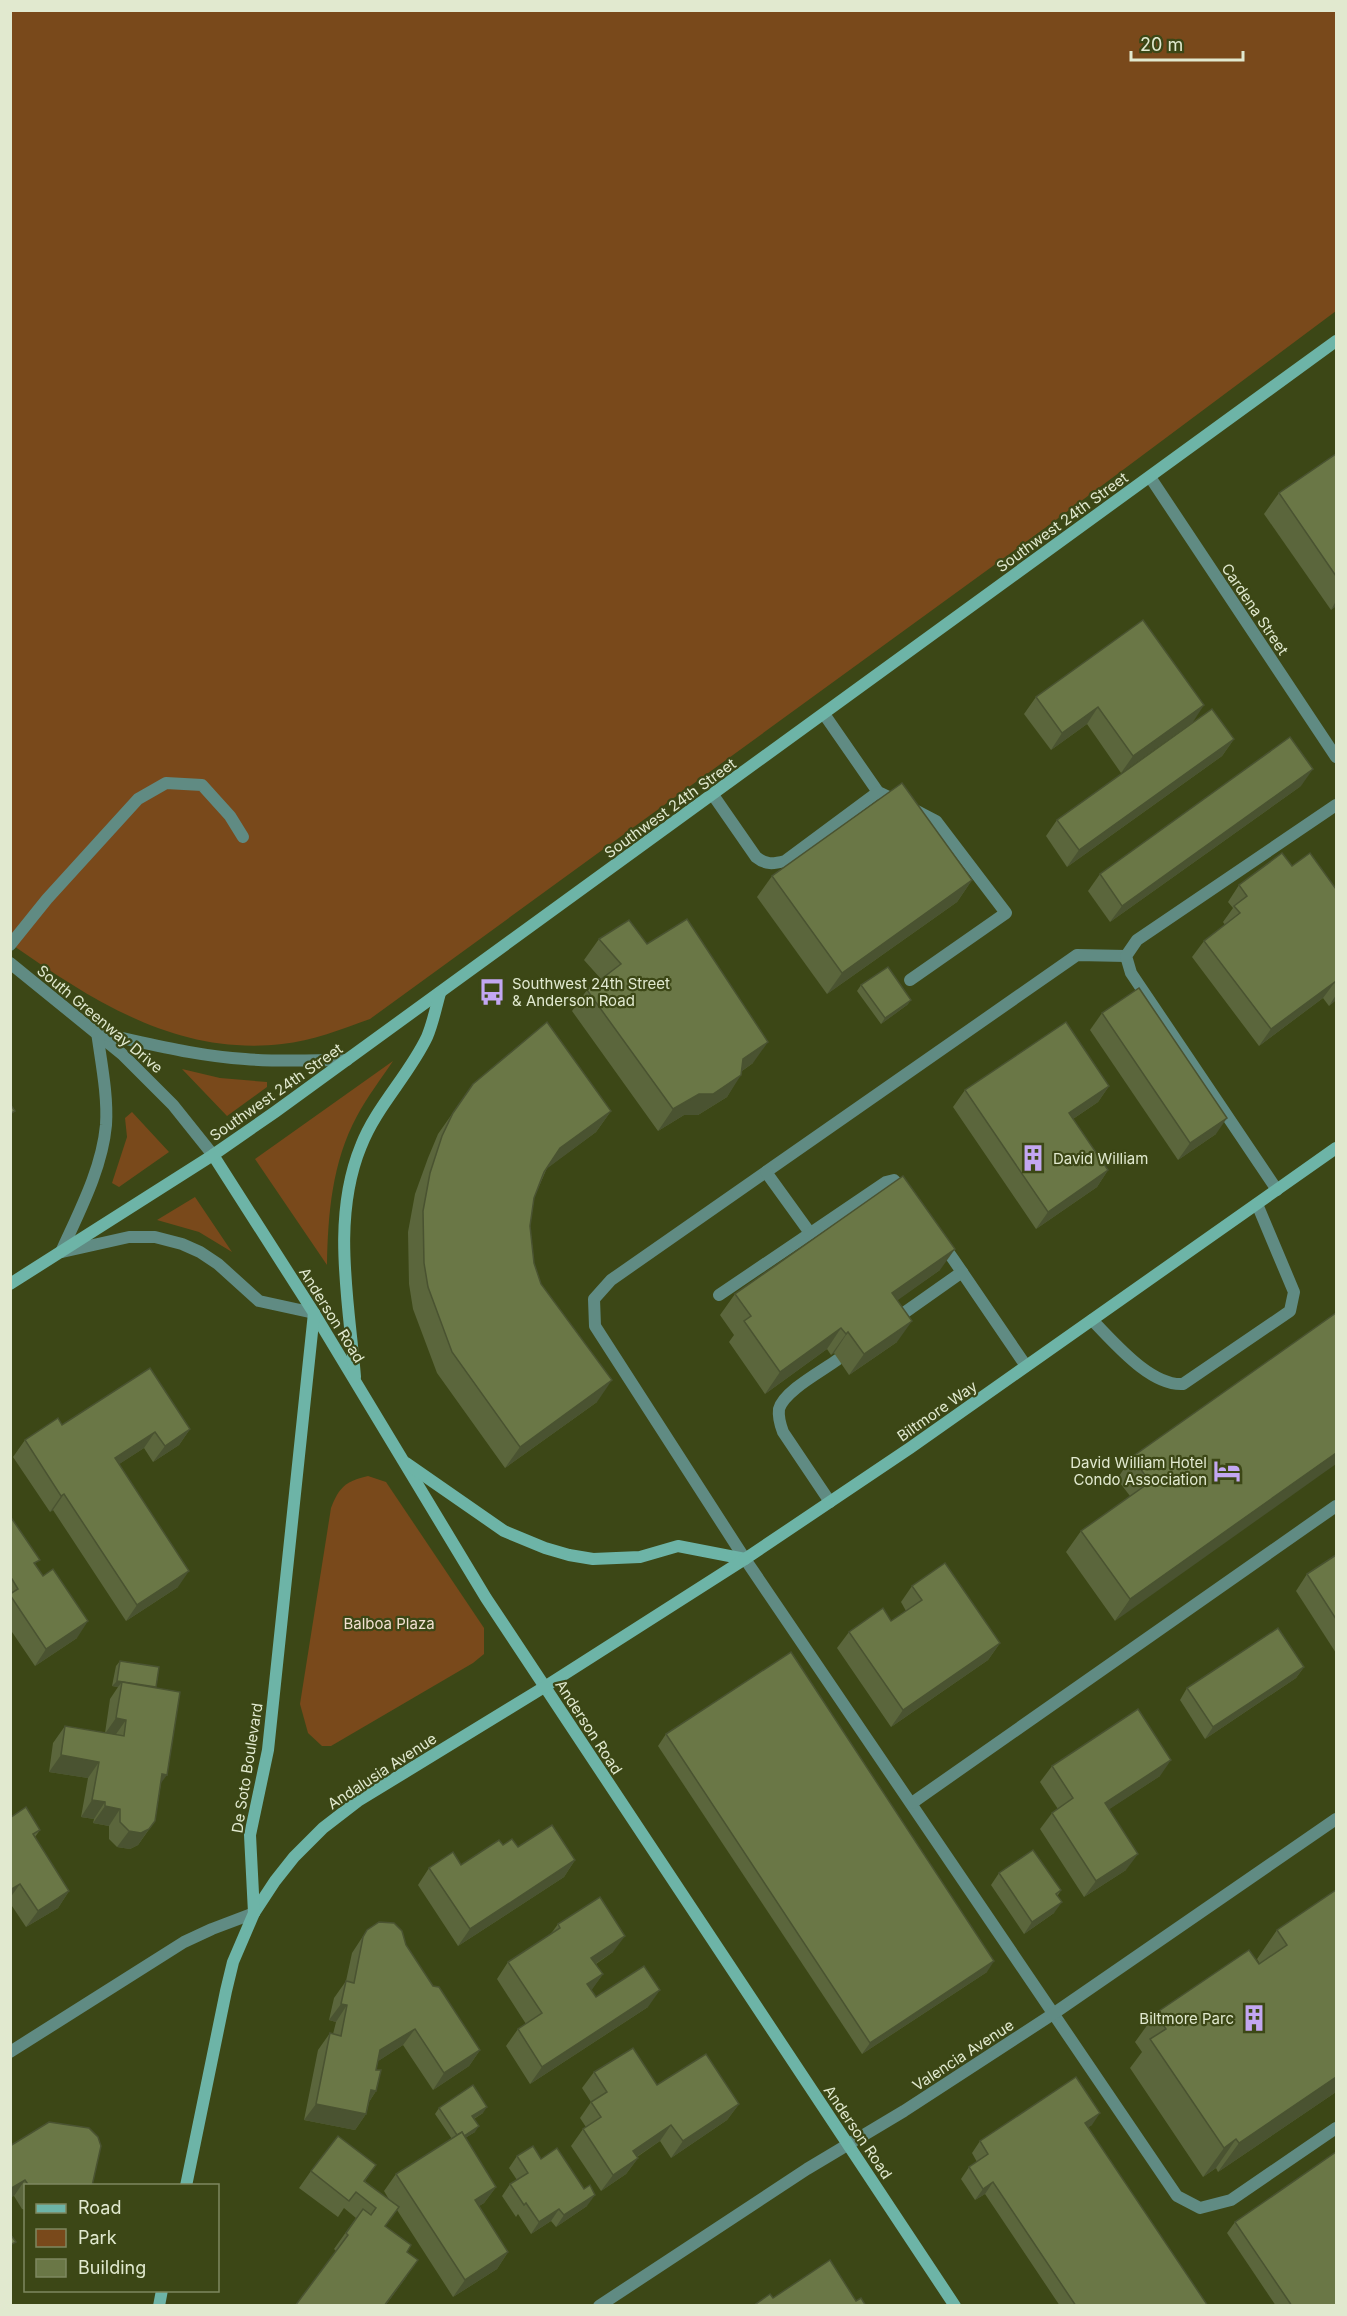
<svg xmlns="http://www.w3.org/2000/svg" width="1347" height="2316" font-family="Inter,sans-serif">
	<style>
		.green { fill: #79491b }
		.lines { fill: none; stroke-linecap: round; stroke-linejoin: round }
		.lane { stroke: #608b83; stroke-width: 12 }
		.street { stroke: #608b83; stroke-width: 12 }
		.secondary { stroke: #6db4a7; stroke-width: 12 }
		.wall { fill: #5b663c }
		.shaded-wall { fill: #4a5331 }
		.building { fill: #6a7746; stroke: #4a5331; stroke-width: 1.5 }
		.labels { text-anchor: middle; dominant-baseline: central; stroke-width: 4.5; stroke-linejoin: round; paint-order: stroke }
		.street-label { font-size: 15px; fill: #e1e9cf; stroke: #3c4716 }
		.poi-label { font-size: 15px; fill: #e1e9cf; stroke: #3c4716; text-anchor: start }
		.park-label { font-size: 15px; fill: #f3e1d2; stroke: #3c4716 }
	</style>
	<rect width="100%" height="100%" fill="#3c4716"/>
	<g class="green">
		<path d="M11,11H1336V311L1045,528L370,1019C342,1029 312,1041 282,1044C177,1056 93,1001 11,944Z"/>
		<path d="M393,1061C381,1079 367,1097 357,1116C332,1162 328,1214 327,1265L255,1159Z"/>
		<polygon points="182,1069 220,1078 267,1082 267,1087 227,1116"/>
		<polygon points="132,1112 169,1152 119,1187 112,1183 127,1137 125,1118"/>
		<polygon points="195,1197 232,1252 199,1232 157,1220"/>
		<path d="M368,1476L386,1482L484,1628V1654L473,1663L331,1746H322L308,1733L300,1704L331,1508C339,1487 346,1481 368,1476Z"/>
	</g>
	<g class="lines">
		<g class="lane">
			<polyline points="824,714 878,792 897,801"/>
			<path d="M713,795L756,857C766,865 773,864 785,861L878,792"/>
			<polyline points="10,945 47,899 138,799 166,783 202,785 230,816 243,837"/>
			<polyline points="1126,956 1077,955 611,1280 594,1299 595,1326 745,1559 1177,2196 1200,2208 1231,2200 1336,2128"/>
			<polyline points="910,980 1006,913 936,821 913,809"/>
			<polyline points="766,1172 810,1233"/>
			<polyline points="1277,1190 1131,973 1126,956 1137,940 1336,805"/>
			<polyline points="942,1243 962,1272"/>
			<polyline points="719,1295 886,1182 894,1180 905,1192"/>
			<polyline points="894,1320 962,1272 1026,1366"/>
			<path d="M1092,1320C1114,1342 1150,1386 1183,1384L1290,1311L1294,1292L1257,1204"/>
			<path d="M830,1502L783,1432C780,1424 778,1417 779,1409C784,1391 822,1371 837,1360"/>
			<polyline points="912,1803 1336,1506"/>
		</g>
		<g class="street">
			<polyline points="1150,477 1336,757"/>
			<polyline points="10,963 122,1054 173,1105 213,1155"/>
			<path d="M98,1033C147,1043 195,1056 245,1059C279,1062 313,1060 347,1060"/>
			<path d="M61,1252C79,1212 102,1169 106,1125C108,1095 101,1062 97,1032"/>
			<polyline points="62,1252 129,1237 155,1237 182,1244 200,1252 218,1264 259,1301 314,1313"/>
			<polyline points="10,2052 184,1942 212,1929 254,1913"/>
			<polyline points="599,2306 807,2169 904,2111 1053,2014 1336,1819"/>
		</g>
		<g class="secondary">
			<polyline points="213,1155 314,1313 486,1598 955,2306"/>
			<polyline points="10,1284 213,1155 275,1112 1336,341"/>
			<path d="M355,1377C349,1302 331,1219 361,1146C376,1107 409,1075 427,1037C433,1023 436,1007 440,993"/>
			<polyline points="406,1463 504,1531 545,1548 569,1555 593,1559 640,1557 678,1546 745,1559"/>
			<polyline points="254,1913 275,1881 294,1857 323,1828 358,1801 546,1686 745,1559 910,1448 1336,1148"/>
			<polyline points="186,2186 226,1991 233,1962 254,1913 250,1835 268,1750 314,1313"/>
			<polyline points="159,2306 162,2290"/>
		</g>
	</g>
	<g class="wall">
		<polygon points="1336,454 1336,606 1331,610 1264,514 1279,493"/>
		<polygon points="1036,697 1193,722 1121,773 1087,724 1051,750 1024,714"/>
		<polygon points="1234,739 1222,756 1067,867 1046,836 1057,820"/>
		<polygon points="1301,786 1110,922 1088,891 1100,874"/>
		<polygon points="1292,866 1336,889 1336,1000 1329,1006 1323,998 1259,1046 1192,957 1204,941 1225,925 1223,922 1233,908 1228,902 1239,885"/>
		<polygon points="772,876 972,880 957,902 827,994 757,897"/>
		<polygon points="599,939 647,944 753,1063 742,1071 727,1097 698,1115 684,1115 658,1131 572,1011 587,990 601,979 584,960"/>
		<polygon points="861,985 911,1000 907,1005 881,1024 857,991"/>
		<polygon points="1102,1013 1216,1134 1178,1160 1090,1030"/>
		<polygon points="473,1084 611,1111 596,1132 547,1168 534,1198 530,1226 534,1263 541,1284 597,1402 505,1468 437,1373 413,1309 409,1284 408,1232 415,1194 428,1158 438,1134"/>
		<polygon points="1109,1086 1098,1102 1073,1119 1108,1170 1097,1187 1036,1229 953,1107 965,1090"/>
		<polygon points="940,1270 897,1300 897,1342 849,1375 834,1353 831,1355 827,1349 765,1394 729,1342 734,1335 720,1315 735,1294"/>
		<polygon points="1336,1313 1115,1621 1066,1552 1081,1531 1130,1496 1117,1479 1132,1457"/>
		<polygon points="62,1425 190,1429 179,1445 153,1462 144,1448 119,1464 178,1587 126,1621 53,1510 50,1512 13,1457 25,1440"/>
		<polygon points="10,1516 36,1565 77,1638 35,1666 10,1629"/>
		<polygon points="1336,1555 1336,1653 1296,1591 1307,1574"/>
		<polygon points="912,1586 1000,1643 988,1660 891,1727 837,1648 849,1632 891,1621 906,1611 901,1602"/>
		<polygon points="120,1661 156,1687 161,1783 155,1821 138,1845 130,1849 117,1847 109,1839 109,1826 93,1823 94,1819 81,1817 88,1778 49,1772 53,1743 65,1726 105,1733 110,1699 118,1687 112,1686 116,1666"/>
		<polygon points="1304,1667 1296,1678 1205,1739 1180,1700 1187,1688"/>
		<polygon points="666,1734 987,1972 862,2054 658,1746"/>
		<polygon points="1052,1766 1160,1776 1109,1809 1126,1870 1084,1897 1040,1829 1052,1813 1058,1809 1040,1782"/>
		<polygon points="10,1818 40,1830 35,1837 69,1891 58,1908 26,1927 10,1903"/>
		<polygon points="503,1845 518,1847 575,1860 564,1877 458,1946 418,1885 429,1868 461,1865"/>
		<polygon points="999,1873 1061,1890 1058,1895 1054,1913 1024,1934 991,1885"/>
		<polygon points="1336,1890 1336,2092 1218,2172 1216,2168 1203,2177 1130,2068 1142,2052 1135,2042 1156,2013 1260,1964 1257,1959 1277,1930"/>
		<polygon points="558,1924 613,1952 596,1964 603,1974 591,1990 596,1997 648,2007 530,2084 506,2046 518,2029 526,2024 497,1979 508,1962 550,1935"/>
		<polygon points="367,1930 406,1945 433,1986 480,2050 469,2066 433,2090 403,2045 378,2061 376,2070 376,2091 369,2102 366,2114 355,2130 304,2120 318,2050 330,2033 333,2034 336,2022 329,2020 334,1998 346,1981 352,1953"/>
		<polygon points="594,2072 657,2085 739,2104 727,2120 671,2158 660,2141 637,2157 638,2158 626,2174 601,2191 571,2146 583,2129 586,2127 580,2118 591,2102 582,2088"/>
		<polygon points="439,2108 483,2113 474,2119 475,2132 465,2138 496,2187 484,2203 479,2206 508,2252 497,2269 453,2297 397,2210 385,2226 407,2252 407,2276 385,2306 295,2306 336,2251 334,2249 356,2218 344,2208 338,2217 299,2188 311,2171 376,2165 365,2181 390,2201 384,2191 396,2174 452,2139 435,2114"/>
		<polygon points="1092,2125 1088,2127 1208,2306 1060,2306 985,2194 975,2200 961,2179 969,2167 977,2162 972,2153 980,2141"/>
		<polygon points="10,2146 92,2186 26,2186 26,2210 22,2209 14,2196"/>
		<polygon points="517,2156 541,2159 587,2206 556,2227 551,2221 531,2234 518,2214 516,2217 502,2196 510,2184 517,2180 509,2168"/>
		<polygon points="1235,2222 1336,2306 1276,2306 1227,2233"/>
	</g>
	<g class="shaded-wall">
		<polygon points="1336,601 1336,606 1331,610"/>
		<polygon points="1204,705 1193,722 1121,773 1133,756"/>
		<polygon points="1098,707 1087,724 1051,750 1062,733"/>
		<polygon points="1234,739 1222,756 1067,867 1079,850"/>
		<polygon points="1313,769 1301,786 1110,922 1122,906"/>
		<polygon points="972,880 957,902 827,994 842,973"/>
		<polygon points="1335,982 1323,998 1259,1046 1271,1029"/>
		<polygon points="1336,995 1336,1000 1329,1006"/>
		<polygon points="911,1000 907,1005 881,1024 885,1018"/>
		<polygon points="768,1042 753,1063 729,1080 743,1059"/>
		<polygon points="741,1075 727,1097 698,1115 684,1115 658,1131 673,1109 699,1094"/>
		<polygon points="1109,1086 1098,1102 1058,1129 1069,1113"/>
		<polygon points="611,1111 596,1132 545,1170 560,1148"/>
		<polygon points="1227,1118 1216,1134 1178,1160 1190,1143"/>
		<polygon points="1108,1170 1097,1187 1036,1229 1048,1212"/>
		<polygon points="955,1249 940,1270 877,1315 892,1293"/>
		<polygon points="912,1321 897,1342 849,1375 864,1354"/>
		<polygon points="841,1328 827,1349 765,1394 780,1372"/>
		<polygon points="848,1332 834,1353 831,1355 846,1334"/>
		<polygon points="612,1380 597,1402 505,1468 520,1447"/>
		<polygon points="190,1429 179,1445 153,1462 165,1446"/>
		<polygon points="155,1432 144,1448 104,1474 115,1458"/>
		<polygon points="1336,1453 1336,1464 1115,1621 1130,1599"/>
		<polygon points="64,1494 53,1510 50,1512 61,1496"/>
		<polygon points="189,1571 178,1587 126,1621 137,1605"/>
		<polygon points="88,1621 77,1638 35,1666 46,1649"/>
		<polygon points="1000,1643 988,1660 891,1727 903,1710"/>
		<polygon points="1304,1667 1296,1678 1205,1739 1213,1727"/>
		<polygon points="117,1681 156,1687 122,1682 118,1687 112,1686"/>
		<polygon points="116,1718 126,1720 114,1737 104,1735"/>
		<polygon points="61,1755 99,1762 88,1778 49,1772"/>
		<polygon points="1171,1760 1160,1776 1093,1820 1105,1803"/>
		<polygon points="162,1774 167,1775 155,1791"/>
		<polygon points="92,1800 105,1802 94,1819 81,1817"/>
		<polygon points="105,1806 120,1809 109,1826 93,1823"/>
		<polygon points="149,1829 138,1845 130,1849 117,1847 129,1831"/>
		<polygon points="1138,1854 1126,1870 1084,1897 1096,1881"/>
		<polygon points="575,1860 564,1877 458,1946 470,1929"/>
		<polygon points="20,1884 10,1898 10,1890"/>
		<polygon points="69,1891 58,1908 26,1927 38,1911"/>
		<polygon points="1062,1902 1054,1913 1024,1934 1032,1922"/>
		<polygon points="625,1936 613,1952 580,1974 591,1958"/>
		<polygon points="994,1961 987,1972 862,2054 870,2043"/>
		<polygon points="603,1974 591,1991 587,1984"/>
		<polygon points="660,1990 648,2007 530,2084 542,2067"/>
		<polygon points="341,2004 347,2005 336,2022 329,2020"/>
		<polygon points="415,2029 403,2045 369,2067 380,2050"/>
		<polygon points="480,2050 469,2066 433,2090 444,2073"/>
		<polygon points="1336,2077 1336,2092 1218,2172 1239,2143"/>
		<polygon points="371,2090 376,2091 365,2108"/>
		<polygon points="316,2104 366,2114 355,2130 304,2120"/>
		<polygon points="739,2104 727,2120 671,2158 683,2141"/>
		<polygon points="487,2107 483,2113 468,2122 472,2116"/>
		<polygon points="1100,2113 1092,2125 1077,2134 1085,2123"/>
		<polygon points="671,2125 660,2141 621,2167 633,2151"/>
		<polygon points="479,2126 475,2132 455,2144 459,2139"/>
		<polygon points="1236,2139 1216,2168 1203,2177 1224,2148"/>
		<polygon points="638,2158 626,2174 601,2191 613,2175"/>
		<polygon points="25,2180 14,2196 10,2198 10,2189"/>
		<polygon points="993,2182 985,2194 975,2200 983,2189"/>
		<polygon points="496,2187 484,2203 463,2216 475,2200"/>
		<polygon points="595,2195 587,2206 556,2227 564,2215"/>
		<polygon points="559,2209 551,2221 531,2234 539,2222"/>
		<polygon points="508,2252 497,2269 453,2297 465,2280"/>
		<polygon points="418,2260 385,2306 384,2306"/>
	</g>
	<g class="building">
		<polygon points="1336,454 1336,576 1279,493"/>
		<polygon points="1143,620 1204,705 1133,756 1098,707 1062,733 1036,697"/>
		<polygon points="1212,709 1234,739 1079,850 1057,820"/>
		<polygon points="1290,737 1313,769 1122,906 1100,874"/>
		<polygon points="902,783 972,880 842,973 772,876"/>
		<polygon points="1282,853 1292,866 1310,853 1336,889 1336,984 1335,982 1271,1029 1204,941 1240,913 1234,906 1247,896 1239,885"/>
		<polygon points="687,919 768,1042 743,1059 741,1075 713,1094 699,1094 673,1109 587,990 621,964 599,939 629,920 647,944"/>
		<polygon points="888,967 911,1000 885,1018 861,985"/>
		<polygon points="1139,988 1227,1118 1190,1143 1102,1013"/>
		<polygon points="547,1022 611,1111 560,1148 544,1172 534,1198 530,1226 534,1263 541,1284 612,1380 520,1447 452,1352 428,1287 424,1263 423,1211 430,1173 442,1136 453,1113 473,1084"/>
		<polygon points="1066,1022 1109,1086 1069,1113 1108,1170 1048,1212 965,1090"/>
		<polygon points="10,1104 15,1111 10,1114"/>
		<polygon points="903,1176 955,1249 892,1293 912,1321 864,1354 848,1332 846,1334 841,1328 780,1372 744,1321 751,1316 735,1294"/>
		<polygon points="1336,1313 1336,1453 1130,1599 1081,1531 1150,1482 1132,1457"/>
		<polygon points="150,1368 190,1429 165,1446 155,1432 115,1458 189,1571 137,1605 64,1494 61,1496 25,1440 58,1418 62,1425"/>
		<polygon points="10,1516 40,1560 34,1563 43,1576 53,1569 88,1621 46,1649 10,1595 10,1594 18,1589 12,1579 10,1580"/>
		<polygon points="1336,1555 1336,1619 1307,1574"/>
		<polygon points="945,1563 1000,1643 903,1710 849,1632 883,1608 891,1621 922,1600 912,1586"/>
		<polygon points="1278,1628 1304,1667 1213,1727 1187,1688"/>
		<polygon points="791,1652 994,1961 870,2043 666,1734"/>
		<polygon points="120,1661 159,1667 156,1687 117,1681"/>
		<polygon points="122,1682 180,1692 167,1775 162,1774 155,1821 149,1829 141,1833 129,1831 120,1822 120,1809 105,1806 105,1802 92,1800 99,1762 61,1755 65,1726 124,1736 126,1720 116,1718"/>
		<polygon points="1138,1709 1171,1760 1105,1803 1138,1854 1096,1881 1052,1813 1073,1798 1052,1766"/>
		<polygon points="26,1807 40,1830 33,1834 69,1891 38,1911 20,1884 10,1890 10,1818"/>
		<polygon points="552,1825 575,1860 470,1929 429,1868 453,1852 461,1865 499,1840 503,1845 512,1839 518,1847"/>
		<polygon points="1033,1850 1061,1890 1056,1894 1062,1902 1032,1922 999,1873"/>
		<polygon points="1336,1890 1336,2077 1239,2143 1236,2139 1224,2148 1150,2039 1166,2029 1156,2013 1249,1950 1259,1964 1287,1945 1277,1930"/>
		<polygon points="600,1897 625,1936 591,1958 603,1974 587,1984 596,1997 644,1966 660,1990 542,2067 518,2029 542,2013 508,1962 560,1928 558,1924"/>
		<polygon points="379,1922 394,1923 402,1931 406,1945 433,1986 439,1987 480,2050 444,2073 415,2029 380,2050 376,2070 381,2070 376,2091 371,2090 366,2114 316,2104 330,2033 341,2036 347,2005 341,2004 346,1981 354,1983 363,1937 367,1930"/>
		<polygon points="633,2048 657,2085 706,2054 739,2104 683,2141 671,2125 633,2151 638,2158 613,2175 583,2129 601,2117 591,2102 607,2092 594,2072"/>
		<polygon points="1076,2077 1100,2113 1085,2123 1208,2306 1076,2306 993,2182 983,2189 969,2167 988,2154 980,2141"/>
		<polygon points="473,2085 487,2107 472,2116 479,2126 464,2136 462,2132 457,2135 439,2108"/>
		<polygon points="49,2122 89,2128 98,2137 101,2146 92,2186 29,2186 25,2180 10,2189 10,2146"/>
		<polygon points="462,2132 496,2187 475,2200 508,2252 465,2280 396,2174"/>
		<polygon points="338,2136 376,2165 364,2181 399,2207 385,2226 411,2245 407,2252 418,2260 384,2306 295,2306 348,2235 346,2233 363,2209 371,2215 376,2208 356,2192 349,2201 311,2171"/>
		<polygon points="533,2146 541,2159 557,2148 584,2189 590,2185 595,2195 564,2215 559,2209 539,2222 526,2203 524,2205 510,2184 528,2173 517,2156"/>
		<polygon points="1336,2152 1336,2306 1292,2306 1235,2222"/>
		<polygon points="10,2234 16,2242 10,2245"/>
		<polygon points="830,2260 856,2301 861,2298 866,2306 753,2306 770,2294 773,2298"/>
	</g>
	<defs>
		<symbol id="bus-bare" viewBox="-9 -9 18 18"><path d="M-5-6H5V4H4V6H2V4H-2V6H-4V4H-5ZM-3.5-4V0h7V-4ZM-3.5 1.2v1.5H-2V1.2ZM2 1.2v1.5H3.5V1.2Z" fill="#c3a7f2" stroke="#3c4716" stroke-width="2.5" paint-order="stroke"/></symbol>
		<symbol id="building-bare" viewBox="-9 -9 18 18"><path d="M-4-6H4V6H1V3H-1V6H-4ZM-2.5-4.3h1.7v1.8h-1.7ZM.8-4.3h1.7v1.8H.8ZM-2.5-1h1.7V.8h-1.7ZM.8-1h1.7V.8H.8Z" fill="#c3a7f2" stroke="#3c4716" stroke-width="2.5" paint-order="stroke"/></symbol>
		<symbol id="hotel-bare" viewBox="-9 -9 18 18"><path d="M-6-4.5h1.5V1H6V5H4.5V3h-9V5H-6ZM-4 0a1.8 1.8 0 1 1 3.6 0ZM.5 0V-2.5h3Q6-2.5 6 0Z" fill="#c3a7f2" stroke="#3c4716" stroke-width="2.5" paint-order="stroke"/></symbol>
	</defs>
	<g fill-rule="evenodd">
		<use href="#bus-bare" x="473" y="973" width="38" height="38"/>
		<use href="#building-bare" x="1014" y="1139" width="38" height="38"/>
		<use href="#hotel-bare" x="1208" y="1452" width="38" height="38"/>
		<use href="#building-bare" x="1235" y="1999" width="38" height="38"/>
	</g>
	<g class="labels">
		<g class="street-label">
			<text transform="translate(1062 522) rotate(-36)">Southwest 24th Street</text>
			<text transform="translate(1255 609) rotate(56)">Cardena Street</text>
			<text transform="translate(670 808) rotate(-36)">Southwest 24th Street</text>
			<text transform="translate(100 1019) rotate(40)">South Greenway Drive</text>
			<text transform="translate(276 1092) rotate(-35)">Southwest 24th Street</text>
			<text transform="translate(332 1315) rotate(58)">Anderson Road</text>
			<text transform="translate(937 1411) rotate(-35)">Biltmore Way</text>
			<text transform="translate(589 1727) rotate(57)">Anderson Road</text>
			<text transform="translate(247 1768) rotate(-81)">De Soto Boulevard</text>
			<text transform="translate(382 1771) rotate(-33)">Andalusia Avenue</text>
			<text transform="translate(963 2055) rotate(-33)">Valencia Avenue</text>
			<text transform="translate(858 2132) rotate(56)">Anderson Road</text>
		</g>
		<g class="poi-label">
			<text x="512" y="983">Southwest 24th Street<tspan x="512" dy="17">&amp; Anderson Road</tspan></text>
			<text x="1053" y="1158">David William</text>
			<text x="1207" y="1462" text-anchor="end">David William Hotel<tspan x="1207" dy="17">Condo Association</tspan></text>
			<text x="1234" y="2018" text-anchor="end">Biltmore Parc</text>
		</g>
		<g class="park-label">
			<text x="389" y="1623">Balboa Plaza</text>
		</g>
	</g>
	<rect width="1347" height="2316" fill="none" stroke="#e1e9cf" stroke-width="24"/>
	<rect x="24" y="2184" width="195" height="108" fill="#3c4716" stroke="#7e8860" stroke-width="1.5"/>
	<rect x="36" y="2204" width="30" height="9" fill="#6db4a7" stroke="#7e8860" stroke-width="1.5"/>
	<text x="78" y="2214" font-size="18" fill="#e1e9cf">Road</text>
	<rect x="36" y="2229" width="30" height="18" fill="#79491b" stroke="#7e8860" stroke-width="1.5"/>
	<text x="78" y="2244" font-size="18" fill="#e1e9cf">Park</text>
	<rect x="36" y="2259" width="30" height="18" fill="#6a7746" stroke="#7e8860" stroke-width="1.5"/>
	<text x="78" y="2274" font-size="18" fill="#e1e9cf">Building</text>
	<path d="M1131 51v9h112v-9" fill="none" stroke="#e1e9cf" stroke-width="3"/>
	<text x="1140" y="51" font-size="18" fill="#e1e9cf" stroke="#3c4716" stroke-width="4.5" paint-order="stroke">20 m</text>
</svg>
